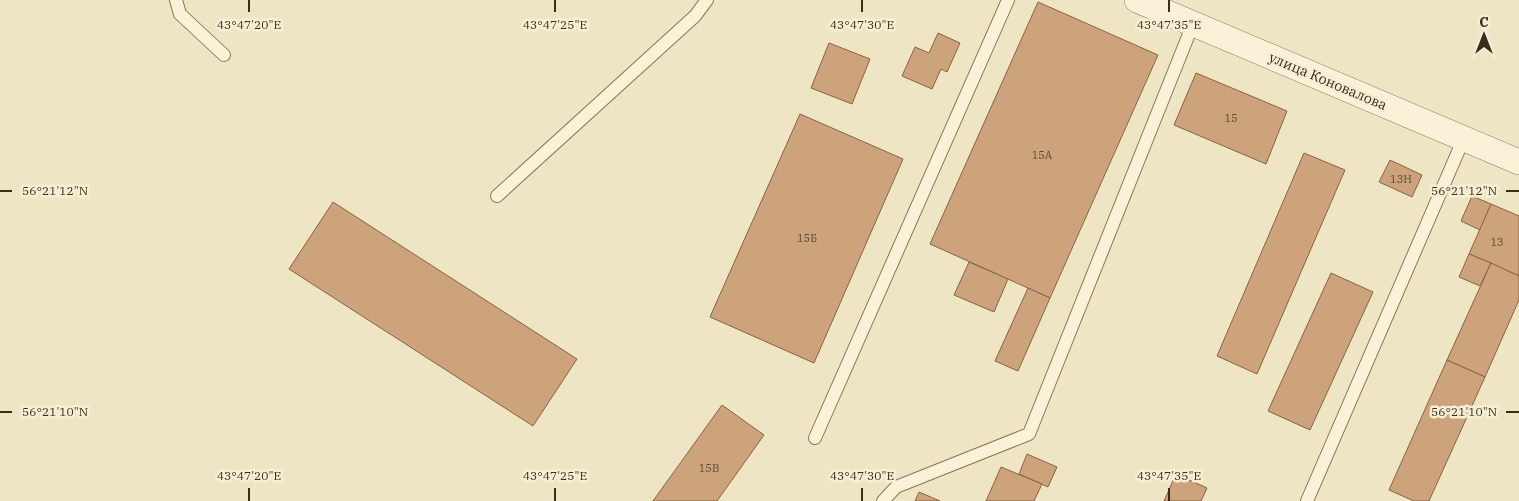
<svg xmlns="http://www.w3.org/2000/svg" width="1519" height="501" font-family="'IBM Plex Serif',serif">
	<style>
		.building { fill: #cca37a; stroke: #886340 }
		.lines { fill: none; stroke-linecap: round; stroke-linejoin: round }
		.lane-casing { stroke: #89775a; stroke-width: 14 }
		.street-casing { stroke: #89775a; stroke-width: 26 }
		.lane { stroke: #f9f2d8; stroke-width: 12 }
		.street { stroke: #f9f2d8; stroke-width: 25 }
		.ticks { fill: none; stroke: #392d1e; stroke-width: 2 }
		.labels { text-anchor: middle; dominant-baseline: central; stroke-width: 5; stroke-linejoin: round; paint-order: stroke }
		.number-label { font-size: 11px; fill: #5e4a35 }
		.street-label { font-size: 14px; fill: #392d1e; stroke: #f6efd4 }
		.ticks-label { font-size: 12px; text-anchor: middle; fill: #392d1e; stroke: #f6efd4; stroke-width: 5; stroke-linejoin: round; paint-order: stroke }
	</style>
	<rect width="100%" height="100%" fill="#eee5c4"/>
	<g class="building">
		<polygon points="1038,2 1158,55 1050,298 930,244"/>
		<polygon points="938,33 960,43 947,72 941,69 932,89 902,76 915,47 929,53"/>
		<polygon points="829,43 870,59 852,104 811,88"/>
		<polygon points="1196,73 1287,111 1266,164 1174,125"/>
		<polygon points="800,114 903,159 814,363 710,317"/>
		<polygon points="1304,153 1345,170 1257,374 1217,356"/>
		<polygon points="1390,160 1422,175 1412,197 1379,182"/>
		<polygon points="1472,196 1491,204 1480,230 1461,221"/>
		<polygon points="333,202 577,359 533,426 289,269"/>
		<polygon points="1491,204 1519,216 1519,276 1469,254"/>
		<polygon points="1469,254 1491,263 1480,286 1459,277"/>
		<polygon points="969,262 1008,279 994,312 954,295"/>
		<polygon points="1491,263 1519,276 1519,300 1485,377 1447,360"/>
		<polygon points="1331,273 1373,292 1310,430 1268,411"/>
		<polygon points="1028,288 1050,298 1018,371 995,361"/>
		<polygon points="1447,360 1485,377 1429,501 1414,501 1389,490"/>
		<polygon points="722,405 764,435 717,501 653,501"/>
		<polygon points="1027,454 1057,467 1048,487 1019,474"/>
		<polygon points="1001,467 1042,484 1034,501 986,501"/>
		<polygon points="1176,474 1207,488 1201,501 1164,501"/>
		<polygon points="919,492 940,501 915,501"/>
	</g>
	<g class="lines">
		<defs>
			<g id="lane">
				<polyline points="176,0 180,14 224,55"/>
				<polyline points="497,196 695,16 707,0"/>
				<polyline points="815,438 1008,0"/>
				<polyline points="883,501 896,487 1029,434 1193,24"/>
				<polyline points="1307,501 1464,138"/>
			</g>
			<polyline id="street" points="1137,0 1519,162"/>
		</defs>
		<use href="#lane" class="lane-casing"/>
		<use href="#street" class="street-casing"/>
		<use href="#lane" class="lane"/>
		<use href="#street" class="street"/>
	</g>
	<path class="ticks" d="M249,0V12M555,0V12M862,0V12M1169,0V12M0,191H12M1506,191H1519M0,412H12M1506,412H1519M249,488V501M555,488V501M862,488V501M1169,488V501"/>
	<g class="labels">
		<g class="number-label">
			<text x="1231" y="118">15</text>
			<text x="1042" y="155">15А</text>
			<text x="1401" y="179">13Н</text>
			<text x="807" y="238">15Б</text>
			<text x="1497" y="242">13</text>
			<text x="709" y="468">15В</text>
		</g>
		<g class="street-label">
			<text transform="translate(1328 81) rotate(23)">улица Коновалова</text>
		</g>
	</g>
	<g class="ticks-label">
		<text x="249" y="29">43°47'20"E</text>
		<text x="555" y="29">43°47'25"E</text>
		<text x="862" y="29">43°47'30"E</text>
		<text x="1169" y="29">43°47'35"E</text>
		<text x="55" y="195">56°21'12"N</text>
		<text x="1464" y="195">56°21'12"N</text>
		<text x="55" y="416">56°21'10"N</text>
		<text x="1464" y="416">56°21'10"N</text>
		<text x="249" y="480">43°47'20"E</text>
		<text x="555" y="480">43°47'25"E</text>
		<text x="862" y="480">43°47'30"E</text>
		<text x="1169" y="480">43°47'35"E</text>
	</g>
	<g transform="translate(1484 35)" stroke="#f6efd4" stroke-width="4" paint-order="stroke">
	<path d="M0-4L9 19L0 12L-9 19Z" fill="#392d1e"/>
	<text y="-8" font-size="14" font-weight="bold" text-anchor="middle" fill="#392d1e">С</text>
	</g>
</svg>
